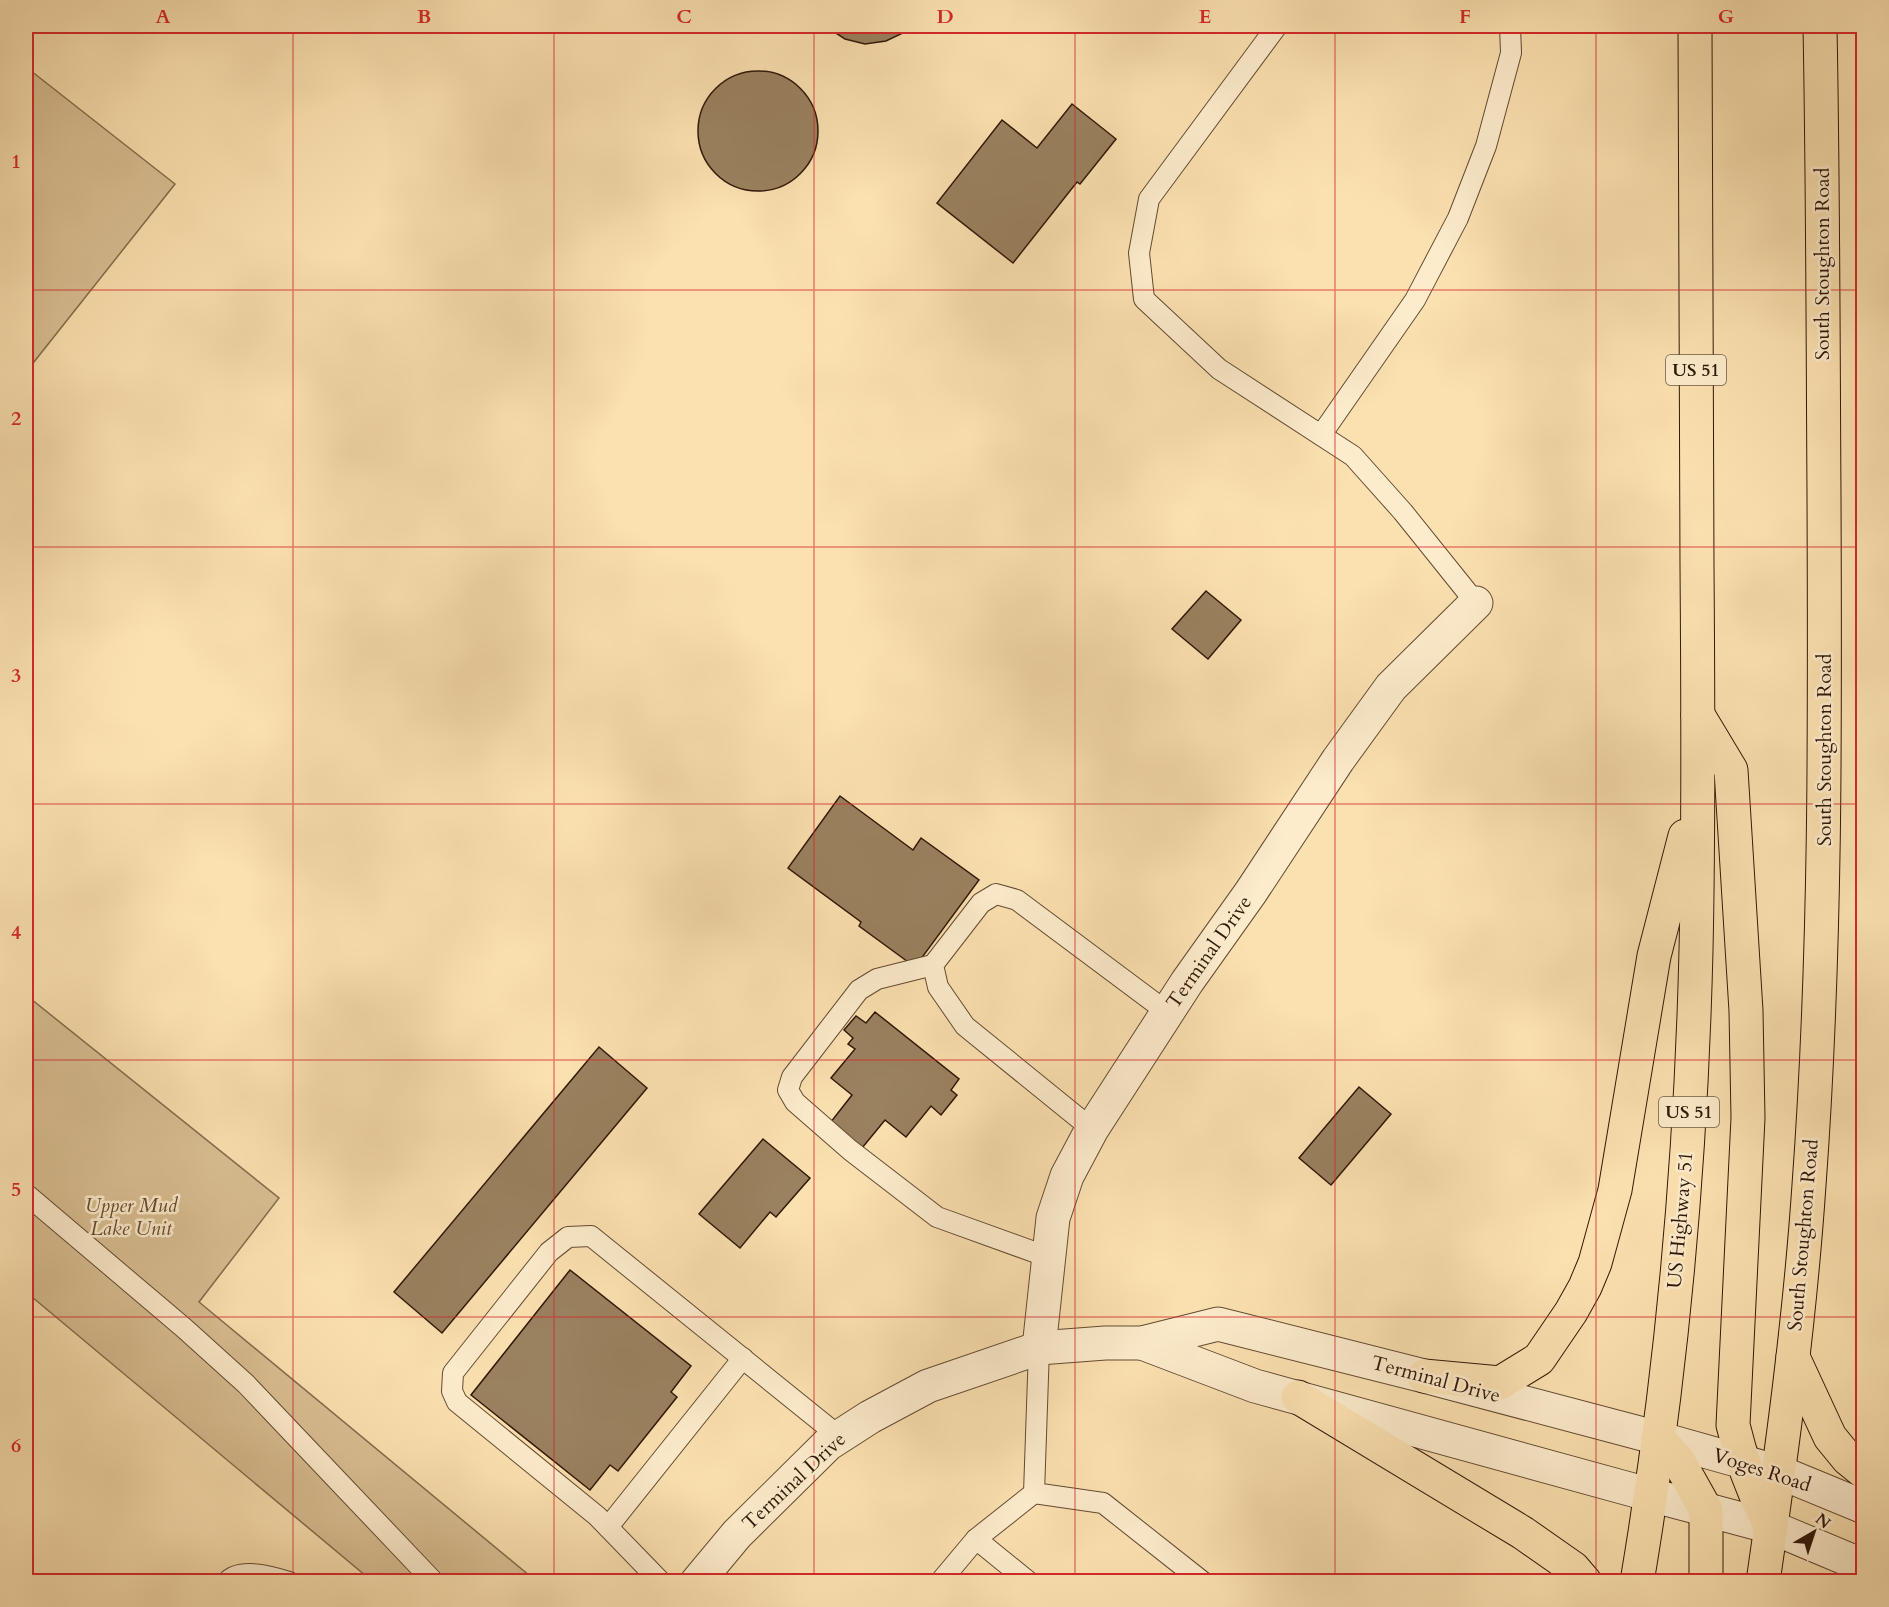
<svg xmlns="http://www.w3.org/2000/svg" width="1889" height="1607" font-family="Cardo,serif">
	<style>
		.green { fill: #d9bf93; stroke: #846c4e; stroke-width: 1.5 }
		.building { fill: #9a815f; stroke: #301808; stroke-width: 1.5 }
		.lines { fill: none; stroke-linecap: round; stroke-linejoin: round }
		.service-casing { stroke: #634a32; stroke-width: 22 }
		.minor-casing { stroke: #634a32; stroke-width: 35 }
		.tertiary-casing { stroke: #634a32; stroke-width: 35 }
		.primary-casing { stroke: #301808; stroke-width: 35 }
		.service { stroke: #fdeccc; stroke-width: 20 }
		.minor { stroke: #fdeccc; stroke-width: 33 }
		.tertiary { stroke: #fdeccc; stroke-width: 33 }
		.primary { stroke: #fce1b0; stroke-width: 33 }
		.grid { fill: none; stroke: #d62828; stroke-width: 1.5; stroke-opacity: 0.55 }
		.labels { text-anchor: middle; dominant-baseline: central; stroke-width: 5; stroke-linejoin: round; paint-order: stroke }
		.shield { fill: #fdeccc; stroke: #6e5843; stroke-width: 1.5 }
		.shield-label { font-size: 18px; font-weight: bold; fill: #301808 }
		.street-label { font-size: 20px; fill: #301808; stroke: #fdeccc }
		.park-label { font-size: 20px; font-style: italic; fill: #634a32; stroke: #fdeccc }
		.neatline { fill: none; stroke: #d62828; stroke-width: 2 }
		.grid-label { font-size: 20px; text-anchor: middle; font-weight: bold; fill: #d62828 }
	</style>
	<rect width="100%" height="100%" fill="#fce1b0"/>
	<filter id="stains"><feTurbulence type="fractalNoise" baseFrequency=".00333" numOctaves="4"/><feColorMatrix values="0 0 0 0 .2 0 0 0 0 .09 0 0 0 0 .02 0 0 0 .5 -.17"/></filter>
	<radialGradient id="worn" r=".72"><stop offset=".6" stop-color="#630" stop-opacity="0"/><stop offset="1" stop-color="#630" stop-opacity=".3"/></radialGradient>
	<g class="green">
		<polygon points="26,67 175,184 26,372"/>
		<polygon points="26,995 279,1198 199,1302 536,1581 372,1581 26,1292"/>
	</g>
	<g class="building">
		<polygon points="825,26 910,26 905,32 886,41 865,44 845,39"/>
		<circle cx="758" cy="131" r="60"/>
		<polygon points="1072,104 1116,139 1080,184 1077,182 1013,263 937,203 1002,120 1037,148"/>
		<polygon points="1206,591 1241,620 1208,659 1172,629"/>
		<polygon points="840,796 913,850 921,838 979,880 915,967 859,926 861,922 788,868"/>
		<polygon points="875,1012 959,1079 951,1090 957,1095 941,1115 931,1106 906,1137 885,1120 862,1148 830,1123 852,1095 831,1078 855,1049 848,1044 853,1038 844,1030 856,1016 866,1023"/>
		<polygon points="599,1047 647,1088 442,1333 394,1292"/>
		<polygon points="1359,1087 1391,1114 1331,1185 1299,1158"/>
		<polygon points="763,1139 810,1178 776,1217 770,1212 740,1248 699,1214"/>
		<polygon points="570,1270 691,1366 671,1392 677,1397 618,1471 610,1465 590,1490 471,1395"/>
	</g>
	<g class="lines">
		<defs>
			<g id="service">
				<polyline points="1277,26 1149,199 1139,253 1144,299 1219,369 1353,456 1403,512 1476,603"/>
				<polyline points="1321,435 1415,300 1458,218 1486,146 1511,53 1510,26"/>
				<polyline points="933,965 877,979 859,990 792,1077 788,1090 795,1102 850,1150 937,1217 1048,1257"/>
				<polyline points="1092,1129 965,1026 938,987 933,965 981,903 996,894 1017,900 1167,1012"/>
				<polyline points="26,1194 184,1328 246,1384 434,1582"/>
				<polyline points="1039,1348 1034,1493 1103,1503 1203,1582"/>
				<polyline points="608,1527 743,1358"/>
				<polyline points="976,1539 1034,1493"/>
				<path d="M227,1582C240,1567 273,1577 289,1582"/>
				<polyline points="661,1582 597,1516 457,1402 452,1391 453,1373 549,1252 568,1237 591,1236 840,1437"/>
				<polyline points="940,1582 976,1539 1029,1582"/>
			</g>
			<g id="minor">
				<polyline points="1142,1343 1255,1386 1651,1495"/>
				<polyline points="1039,1348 1053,1218 1067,1176 1092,1129 1187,982 1251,892 1338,760 1391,687 1476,603"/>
				<polyline points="697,1582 737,1534 828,1444 870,1417 928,1386 1039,1348 1105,1343 1142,1343 1218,1324 1424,1376 1658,1438"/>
			</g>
			<g id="tertiary">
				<polyline points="1658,1438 1779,1472 1864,1507"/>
				<polyline points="1651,1495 1771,1527 1864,1566"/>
			</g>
			<g id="primary">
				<path d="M1698,715L1731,770L1746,1011L1748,1118L1733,1425C1742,1463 1753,1493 1771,1527"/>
				<polyline points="1793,1357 1830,1437 1848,1459 1864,1472"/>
				<polyline points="1424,1376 1500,1383 1539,1359 1571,1312 1585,1287 1595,1263 1615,1190 1654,956 1685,836"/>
				<polyline points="1298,1397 1523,1533 1573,1568 1585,1582"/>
				<polyline points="1658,1438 1678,1460 1706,1510 1706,1582"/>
				<path d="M1637,1582C1672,1373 1691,1161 1696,950C1699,822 1698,694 1697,566C1697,386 1696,206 1695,26"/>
				<path d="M1763,1582C1782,1450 1800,1318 1809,1185C1826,955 1825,725 1824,496C1823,339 1823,182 1820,26"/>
			</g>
		</defs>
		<use href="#service" class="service-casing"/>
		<use href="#minor" class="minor-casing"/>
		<use href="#tertiary" class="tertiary-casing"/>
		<use href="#primary" class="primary-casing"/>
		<use href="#service" class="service"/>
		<use href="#minor" class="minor"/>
		<use href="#tertiary" class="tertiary"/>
		<use href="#primary" class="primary"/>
	</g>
	<path class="grid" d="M293,26V1582M554,26V1582M814,26V1582M1075,26V1582M1335,26V1582M1596,26V1582M26,290H1864M26,547H1864M26,804H1864M26,1060H1864M26,1317H1864"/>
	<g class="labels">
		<g class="shield">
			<rect x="1666" y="355" width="60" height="30" rx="4.5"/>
			<rect x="1659" y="1097" width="60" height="30" rx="4.5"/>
		</g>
		<g class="shield-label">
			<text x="1696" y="370">US 51</text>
			<text x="1689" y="1112">US 51</text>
		</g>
		<g class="street-label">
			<text transform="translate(1822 264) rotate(-90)">South Stoughton Road</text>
			<text transform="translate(1824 750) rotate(-90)">South Stoughton Road</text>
			<text transform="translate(1209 952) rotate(-55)">Terminal Drive</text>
			<text transform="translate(1680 1220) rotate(-85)">US Highway 51</text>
			<text transform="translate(1803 1235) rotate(-85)">South Stoughton Road</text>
			<text transform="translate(1436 1379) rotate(15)">Terminal Drive</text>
			<text transform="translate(1762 1470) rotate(18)">Voges Road</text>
			<text transform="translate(794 1481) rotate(-43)">Terminal Drive</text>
		</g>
		<g class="park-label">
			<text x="131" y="1205">Upper Mud<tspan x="131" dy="23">Lake Unit</tspan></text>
		</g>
	</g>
	<rect width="1889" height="1607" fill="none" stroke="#fce1b0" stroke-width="66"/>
	<g transform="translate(1814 1532) rotate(39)" stroke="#fdeccc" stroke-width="4.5" paint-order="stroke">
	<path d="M0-4.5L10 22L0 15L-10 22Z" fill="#301808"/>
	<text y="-9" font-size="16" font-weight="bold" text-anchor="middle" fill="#301808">N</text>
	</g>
	<rect x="33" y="33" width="1823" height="1541" class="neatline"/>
	<g class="grid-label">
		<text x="163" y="23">A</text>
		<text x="424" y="23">B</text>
		<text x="684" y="23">C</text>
		<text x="945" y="23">D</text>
		<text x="1205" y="23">E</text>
		<text x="1465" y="23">F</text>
		<text x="1726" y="23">G</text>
		<text x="16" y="168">1</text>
		<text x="16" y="425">2</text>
		<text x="16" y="682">3</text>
		<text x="16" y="939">4</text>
		<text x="16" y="1196">5</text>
		<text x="16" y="1452">6</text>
	</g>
	<rect width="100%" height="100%" filter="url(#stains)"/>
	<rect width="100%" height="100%" fill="url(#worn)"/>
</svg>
